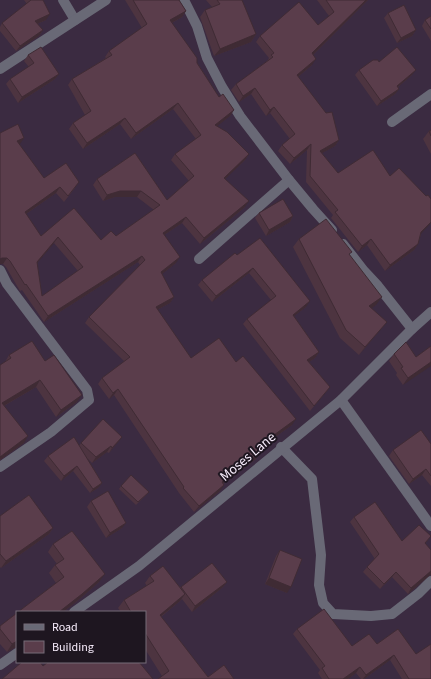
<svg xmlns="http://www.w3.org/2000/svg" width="431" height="679" font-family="'Source Sans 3',sans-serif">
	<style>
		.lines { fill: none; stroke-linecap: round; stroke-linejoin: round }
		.minor { stroke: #696976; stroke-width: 10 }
		.wall { fill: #4d3440; fill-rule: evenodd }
		.shaded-wall { fill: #3f2b34 }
		.building { fill: #5a3d4b; stroke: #3f2b34; fill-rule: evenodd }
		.labels { text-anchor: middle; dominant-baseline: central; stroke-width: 4; stroke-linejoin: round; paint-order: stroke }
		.street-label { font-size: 14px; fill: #f9eefd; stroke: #1e1620 }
	</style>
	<rect width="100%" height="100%" fill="#3b2b41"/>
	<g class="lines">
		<g class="minor">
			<polyline points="63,0 75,20"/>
			<polyline points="184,0 197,26 207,58 222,87 240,116 289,180 313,209 332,230"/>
			<polyline points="0,69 106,0"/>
			<polyline points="392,122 431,94"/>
			<polyline points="343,244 364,271 378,286 412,329"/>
			<polyline points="199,259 289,180"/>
			<polyline points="0,270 7,284 87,390 89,400 51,432 0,467"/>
			<polyline points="341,400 431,526"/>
			<polyline points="281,447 312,479 321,555 319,585 323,603 333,614 371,616 392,614 419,593 431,581"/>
			<polyline points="74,612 139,566 341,400 412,329 431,312"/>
			<polyline points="0,665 17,653"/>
		</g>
	</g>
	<g class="wall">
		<polygon points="24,0 43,0 46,20 37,24 43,30 39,36 16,51 0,31 0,27 2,23 27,4"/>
		<path d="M125,0H179L186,11L182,17L172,23L219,97L234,110L230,116L217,126L249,154L245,160L225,179L245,207L200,244L182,223L164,235L176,263L162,274L174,297L170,303L157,310L191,358L236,362L292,425L257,450L256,459L223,484L220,491L194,512L179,493L114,395L109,399L98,384L102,378L125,362L85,323L89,317L140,265L138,262L44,322L22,290L20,291L6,267L3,264L0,133L24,138L19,144L44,178L75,188L64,202L56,193L26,214L41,236L101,240L116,236L154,210L137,197H115L103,201L93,185L97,179L135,153L167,200L189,181L171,160L175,154L196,139L173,109L131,139L120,124L83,149L69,129L73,123L85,115L68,85L72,79L106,58L105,57L109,51L142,28ZM54,243L78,271L42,296L37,263Z"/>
		<polygon points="206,0 242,0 256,34 251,42 214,56 200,17 205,10 212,7"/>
		<polygon points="317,0 368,0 313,55 312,65 298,77 339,140 335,146 322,153 338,173 421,234 418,244 414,250 385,271 367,245 358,252 331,218 333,215 306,182 307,150 290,164 278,151 282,145 290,139 270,113 266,116 251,94 239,102 231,90 236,84 267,61 269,58 256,42 260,36 318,25 329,16"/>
		<polygon points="388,13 416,30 412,36 397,43 384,18"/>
		<polygon points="431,16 431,41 422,26 425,20"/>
		<polygon points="28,55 59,74 55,79 18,103 6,84 10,79 29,67 24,61"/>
		<polygon points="379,62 412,75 398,87 399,89 395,94 377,106 355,75 359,70"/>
		<polygon points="431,130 431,154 423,139 429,131"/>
		<polygon points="259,213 293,216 290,222 266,236 255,218"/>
		<polygon points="299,239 350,256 376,305 371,308 387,322 381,329 359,355 340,338 293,247"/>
		<polygon points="237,255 306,307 294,316 319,352 315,358 309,362 330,387 326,392 310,411 243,324 247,319 271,300 249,273 212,302 198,285 202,280"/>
		<polygon points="431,346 403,385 396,375 397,373 389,361 394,354 416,357"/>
		<polygon points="9,355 45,361 77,402 56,417 36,387 4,406 24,443 0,460 0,365 5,362"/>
		<polygon points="122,437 118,442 109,453 107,452 92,463 87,458 102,483 98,488 90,493 73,471 61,481 44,461 48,456 79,446 81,443"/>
		<polygon points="431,444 431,486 422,475 409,484 389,456 393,450"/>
		<polygon points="121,486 149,492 136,505 119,489"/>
		<polygon points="91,501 122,528 106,538 87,507"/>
		<polygon points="0,516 53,528 49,534 1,568 0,567"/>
		<polygon points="354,517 402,541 431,536 425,544 431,550 431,575 430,575 408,594 392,577 380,589 363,572 367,567 375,559 350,522"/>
		<polygon points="53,544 99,582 76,602 63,612 18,612 56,583 49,573 55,565 57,564 48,552"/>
		<polygon points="280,550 287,593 265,584 276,556"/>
		<polygon points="150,576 180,587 227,582 223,587 192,612 182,599 180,601 161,617 208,677 162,676 145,649 145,612 121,612 118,608 124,600 147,586 145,583"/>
		<polygon points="17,613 17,647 14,648 7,652 0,644 0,626"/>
		<polygon points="297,629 352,646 377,644 398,629 431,679 402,679 390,660 364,679 361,679 356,673 348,679 322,679 318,673 320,670 293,634"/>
	</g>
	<g class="shaded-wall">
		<polygon points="366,0 368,0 308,60 312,53"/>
		<polygon points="186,11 182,17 166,26 170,20"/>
		<polygon points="50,14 46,20 32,26 35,21"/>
		<polygon points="43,30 39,36 16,51 20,46"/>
		<polygon points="416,30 412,36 397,43 401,38"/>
		<polygon points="256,34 251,42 214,56 220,49"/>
		<polygon points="316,59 312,65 293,81 297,75"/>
		<polygon points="416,70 412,75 393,91 397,86"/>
		<polygon points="59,74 55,79 18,103 22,97"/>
		<polygon points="255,88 251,94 239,102 243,96"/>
		<polygon points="399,89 395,94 377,106 381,101"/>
		<polygon points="178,103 173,109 131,139 136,133"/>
		<polygon points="274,107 270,113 266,116 270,110"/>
		<polygon points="234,110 230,116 211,131 215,125"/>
		<polygon points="125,118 120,124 83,149 87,143"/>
		<polygon points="24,138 20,144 13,147 17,141"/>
		<polygon points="339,140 335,146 315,157 320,151"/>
		<polygon points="311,144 307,150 290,164 294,158"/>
		<polygon points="249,154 245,160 220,184 224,178"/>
		<polygon points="60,187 56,193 20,218 25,212"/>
		<polygon points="120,191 141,191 137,197 115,197 103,201 107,195"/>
		<polygon points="249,201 245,207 200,244 204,238"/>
		<polygon points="293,216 290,222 266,236 269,230"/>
		<polygon points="186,217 182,223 158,239 163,233"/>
		<polygon points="431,222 431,223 417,238 421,232"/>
		<polygon points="58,237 54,243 33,268 37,262"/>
		<polygon points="371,239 367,245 358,252 362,246"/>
		<polygon points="418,244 414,250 385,271 390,265"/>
		<polygon points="142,256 138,262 44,322 48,316"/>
		<polygon points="180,257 176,263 157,278 161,272"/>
		<polygon points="2,258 7,258 3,264 0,264 0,259"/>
		<polygon points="253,268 249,273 212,302 216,296"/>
		<polygon points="174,297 170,303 151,313 156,307"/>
		<polygon points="382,297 376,305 364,314 369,306"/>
		<polygon points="310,301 306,307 289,320 293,315"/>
		<polygon points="387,322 381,329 359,355 365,347"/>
		<polygon points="319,352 315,358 303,366 307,360"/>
		<polygon points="431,362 431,366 403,385 408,378"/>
		<polygon points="40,380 36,387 0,408 2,403"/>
		<polygon points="118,389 114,395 109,399 113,393"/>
		<polygon points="82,395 77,402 56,417 61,410"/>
		<polygon points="296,419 292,425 251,454 256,448"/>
		<polygon points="28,436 24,443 0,460 0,457"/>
		<polygon points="122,437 118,442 109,453 112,448"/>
		<polygon points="111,446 107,452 92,463 96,457"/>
		<polygon points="260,453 256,459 217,488 222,482"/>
		<polygon points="77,466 73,471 61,481 64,476"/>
		<polygon points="426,469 422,475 409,484 413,479"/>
		<polygon points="102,483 98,488 90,493 93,489"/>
		<polygon points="224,485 220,491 194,512 199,506"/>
		<polygon points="126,523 122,528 106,538 110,533"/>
		<polygon points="53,528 49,534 1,568 6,561"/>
		<polygon points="431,571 431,575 430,575 408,594 411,588"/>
		<polygon points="396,572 392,577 380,589 384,584"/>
		<polygon points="105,574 99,582 76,602 63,612 59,612"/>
		<polygon points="269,578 291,587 287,593 265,584"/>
		<polygon points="227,582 223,587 192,612 195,606"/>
		<polygon points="185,594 180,601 154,622 160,615"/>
		<polygon points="17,641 17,647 14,648 7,652 12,644"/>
		<polygon points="394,655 390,660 364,679 363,679 366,675"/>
		<polygon points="360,667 356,673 348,679 343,679"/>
	</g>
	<g class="building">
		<polygon points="31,0 43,0 50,14 35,21 43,30 20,46 2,23"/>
		<path d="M133,0H179L186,11L170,20L197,58V63L219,97L223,94L234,110L215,125L227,132L249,154L224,178L249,201L204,238L186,217L163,233L180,257L161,272L174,297L156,307L191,358L219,338L236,362L243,356L296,419L256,448L260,453L222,482L224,485L199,506L183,488L184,487L118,389L113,393L102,378L130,357L89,317L145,260L142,256L48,316L26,284L25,285L10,261L7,258H2L0,259V133L18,124L24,138L17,141L44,178L66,163L79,182L68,196L60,187L25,212L41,236L74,208L101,240L111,231L116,236L160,205L141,191H120L107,195L97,179L135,153L167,200L194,176L175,154L201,135L178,103L136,133L125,118L87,143L73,123L91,111L72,79L112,55L109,51L147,24ZM58,237L83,267L42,296L37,262Z"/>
		<polygon points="217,0 242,0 256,34 220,49 205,10 220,4"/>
		<polygon points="326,0 366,0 312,53 316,59 297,75 326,113 332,112 339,140 320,151 338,173 373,150 390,176 399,168 426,196 428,195 431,199 431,222 421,232 418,244 390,265 371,239 362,246 335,212 338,210 310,176 311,144 294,158 282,145 295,134 274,107 270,110 255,88 243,96 236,84 273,57 271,55 274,53 260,36 299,2 318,25 334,12"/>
		<polygon points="404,5 416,30 401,38 388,13"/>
		<polygon points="431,16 431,29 425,20"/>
		<polygon points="41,47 59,74 22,97 10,79 34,63 28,55"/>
		<polygon points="397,47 416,70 397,86 399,89 381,101 359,70 373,60 378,60 379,62"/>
		<polygon points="431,130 431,136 429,131"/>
		<polygon points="283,199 293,216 269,230 259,213"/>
		<polygon points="326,219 352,252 349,254 382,297 369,306 387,322 365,347 346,330 299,239"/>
		<polygon points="260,238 310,301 293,315 319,352 307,360 330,387 314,406 247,319 276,296 253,268 216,296 202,280 235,253 237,255"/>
		<polygon points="32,341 45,361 54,355 82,395 61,410 40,380 2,403 28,436 0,457 0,365 11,358 9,355"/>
		<polygon points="406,342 416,357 431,346 431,362 408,378 401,368 403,367 394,354"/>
		<polygon points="103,419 122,437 112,448 111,446 96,457 81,443"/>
		<polygon points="421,430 431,444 431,476 426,469 413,479 393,450"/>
		<polygon points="74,437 102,483 93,489 77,466 64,476 48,456"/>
		<polygon points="131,475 149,492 138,502 121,486"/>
		<polygon points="108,491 126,523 110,533 91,501"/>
		<polygon points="29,495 53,528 6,561 0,554 0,516"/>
		<polygon points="375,502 402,541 419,525 431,536 425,543 431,550 431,571 411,588 396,572 384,584 367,567 379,554 354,517"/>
		<polygon points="72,531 105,574 82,594 59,612 18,612 64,577 55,565 64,559 53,544"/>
		<polygon points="280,550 302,559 291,587 269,578"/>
		<polygon points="212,563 227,582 195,606 181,587"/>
		<polygon points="163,566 185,594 160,615 208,677 224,665 234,679 158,679 169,671 145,633 145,612 131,612 124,600 154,581 150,576"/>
		<polygon points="324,609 352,646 369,634 377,644 398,629 416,654 431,644 431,679 409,679 394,655 366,675 360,667 343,679 329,679 322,668 325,666 297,629"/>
		<polygon points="17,613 17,641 12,644 0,629 0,626"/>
		<polygon points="22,662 40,662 43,666 48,662 139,662 153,679 2,679"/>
	</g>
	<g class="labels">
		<g class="street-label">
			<text transform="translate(248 457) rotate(-40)">Moses Lane</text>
		</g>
	</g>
	<rect x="16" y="611" width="130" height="52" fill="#1e1620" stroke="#766c78"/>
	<rect x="24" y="624" width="20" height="6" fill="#696976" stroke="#766c78"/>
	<text x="52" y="631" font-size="12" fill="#f9eefd">Road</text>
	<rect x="24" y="641" width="20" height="12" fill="#5a3d4b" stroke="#766c78"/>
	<text x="52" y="651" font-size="12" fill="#f9eefd">Building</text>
</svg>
